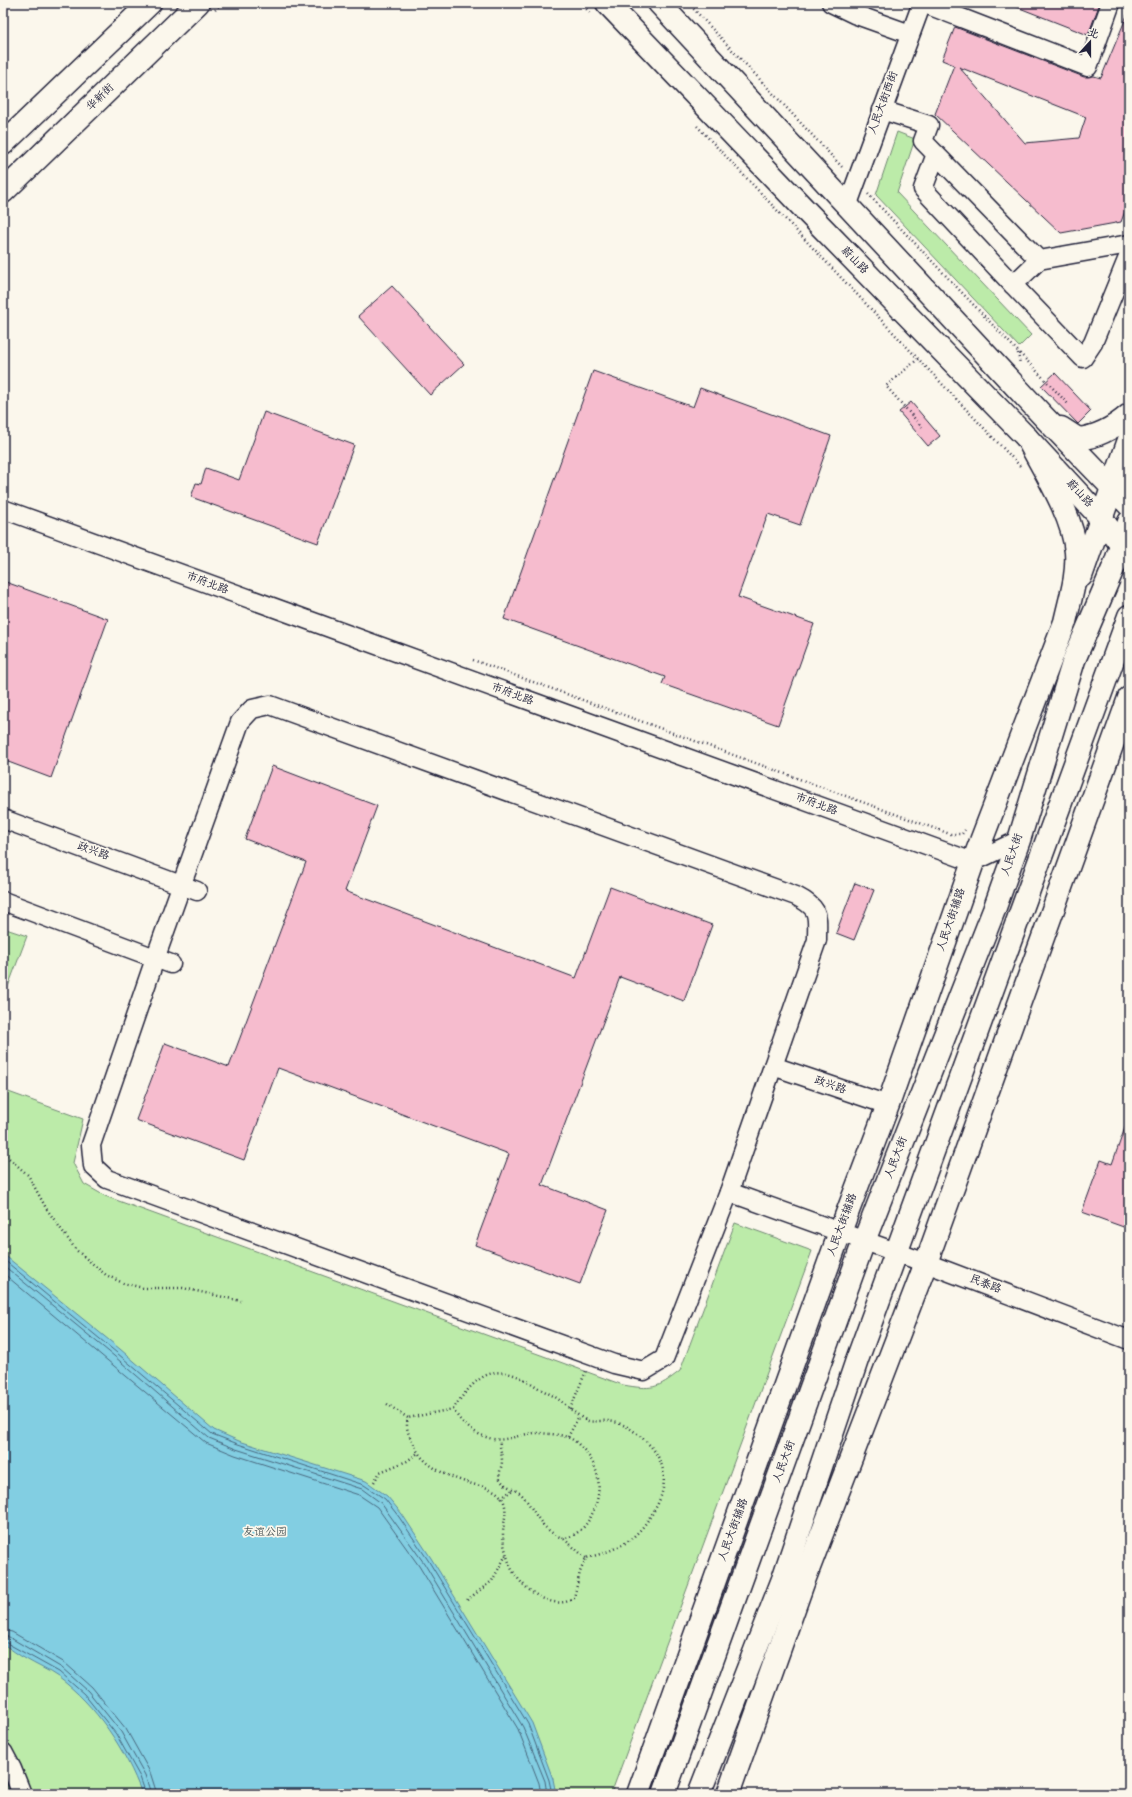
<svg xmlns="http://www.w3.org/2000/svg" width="1132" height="1797" font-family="'Gochi Hand','LXGW WenKai TC',sans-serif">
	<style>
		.green { fill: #bceba9; stroke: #6f8672 }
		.water { fill: #82cee2; stroke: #5c899f }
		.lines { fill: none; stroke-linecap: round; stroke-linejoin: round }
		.shore { stroke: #48677e; stroke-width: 1 }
		.building { fill: #f6bcce; stroke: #22223b; fill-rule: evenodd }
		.minor-casing { stroke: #22223b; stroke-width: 21 }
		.major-casing { stroke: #22223b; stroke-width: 25 }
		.path { stroke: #22223b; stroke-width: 2.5; stroke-dasharray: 1 3; stroke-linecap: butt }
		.minor { stroke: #fbf7ec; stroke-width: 18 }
		.major { stroke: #fbf7ec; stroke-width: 22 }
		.labels { text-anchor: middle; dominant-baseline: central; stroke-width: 3.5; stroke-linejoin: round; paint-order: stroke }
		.street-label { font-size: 11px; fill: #22223b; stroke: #fbf7ec }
		.park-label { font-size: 11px; fill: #485456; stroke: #fbf7ec }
	</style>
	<rect width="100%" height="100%" fill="#fbf7ec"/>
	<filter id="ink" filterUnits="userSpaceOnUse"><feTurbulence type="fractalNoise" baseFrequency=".025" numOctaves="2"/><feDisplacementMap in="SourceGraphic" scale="8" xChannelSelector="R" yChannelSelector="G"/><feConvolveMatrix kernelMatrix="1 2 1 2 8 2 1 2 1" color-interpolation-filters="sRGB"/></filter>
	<g filter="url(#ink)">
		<g class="green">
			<polygon points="897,132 915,139 897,193 1031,335 1019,347 876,195"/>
			<polygon points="3,928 27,936 3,1000"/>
			<path d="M3,1090L83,1119L73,1163L84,1184L105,1196L623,1385C652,1390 657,1389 680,1371L735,1223L812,1251L611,1794H3Z"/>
		</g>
		<path class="water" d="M3,1254L120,1349L214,1430L239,1441L366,1481L387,1496L402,1514L431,1558L532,1723L553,1779L556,1794H142C126,1750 96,1705 58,1677C48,1670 36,1665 26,1659C18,1655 11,1649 3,1644Z"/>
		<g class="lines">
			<g class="shore">
				<polyline points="3,1259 117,1353 212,1434 238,1444 364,1485 385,1499 399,1517 428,1560 528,1724 549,1780 552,1794"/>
				<polyline points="3,1265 114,1356 209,1438 236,1449 362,1489 381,1503 424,1563 523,1727 545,1781 547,1794"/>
				<polyline points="3,1273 206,1443 235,1455 359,1495 377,1507 419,1566 518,1729 539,1783 541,1794"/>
				<polyline points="3,1630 12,1632 65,1663 92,1687 126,1729 150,1772 157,1794"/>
				<polyline points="3,1636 9,1637 62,1668 88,1691 121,1732 145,1775 151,1794"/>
				<polyline points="3,1641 59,1672 84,1694 116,1734 140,1777 146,1794"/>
			</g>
		</g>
		<g class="building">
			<polygon points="1007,3 1100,3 1088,35"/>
			<path d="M1128,13L1129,200L1121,222L1061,233L935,114L954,65L942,60L955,27L1084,77L1094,76L1101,78ZM959,67L1086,117L1079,138L1025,143Z"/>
			<polygon points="392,286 464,364 430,395 358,316"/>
			<polygon points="593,371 693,407 700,388 831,436 800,525 768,514 738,597 814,624 778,725 662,684 665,677 504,619"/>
			<polygon points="1055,373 1091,411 1078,424 1041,386"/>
			<polygon points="911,402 940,436 928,446 899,412"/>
			<polygon points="264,412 354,445 318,543 191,497 196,483 201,484 206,468 239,480"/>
			<polygon points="3,581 108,619 51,778 3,760"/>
			<polygon points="272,766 377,806 345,891 576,978 610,887 712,925 684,1001 620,977 542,1185 608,1210 580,1284 475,1245 509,1154 278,1068 244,1160 136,1120 165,1043 229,1067 306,862 245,839"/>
			<polygon points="855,883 874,890 854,940 836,933"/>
			<polygon points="1127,1122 1129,1122 1129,1229 1082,1212 1101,1160 1112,1164"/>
		</g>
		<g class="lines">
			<defs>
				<g id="minor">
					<polyline points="831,3 854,14 910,34"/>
					<polyline points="923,3 1088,67 1111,3"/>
					<polyline points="882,110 929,125 923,141 1039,260 1013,285 923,189 936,154"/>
					<polyline points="848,204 922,3"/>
					<polyline points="1039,260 1129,244"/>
					<polyline points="1013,285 1083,358 1093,343 1129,255"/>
					<polyline points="3,509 973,862 1019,840"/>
					<path d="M270,705L796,896C821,909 817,915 817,940L729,1192L664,1359L644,1371L614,1364L107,1179L93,1166L91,1145L155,959L240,722L252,709Z"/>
					<polyline points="3,819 197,891"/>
					<polyline points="3,901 171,964"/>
					<polyline points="773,1066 888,1105"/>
					<polyline points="729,1192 926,1263 1129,1340"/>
					<polyline points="3,1752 12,1769 22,1794"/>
				</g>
				<g id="major">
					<polyline points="607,3 809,214 1027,438 1101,518 1128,554"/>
					<polyline points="659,3 1044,417 1129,505"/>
					<polyline points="3,144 150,3"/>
					<polyline points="3,192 198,3"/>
					<path d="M1061,428L1078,439C1098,437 1114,428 1129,415"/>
					<polyline points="1081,576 1129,440"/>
					<path d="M638,1794L840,1232L888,1105L973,862L1065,622C1070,599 1078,576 1076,552C1073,515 1044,471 1027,438"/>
					<polyline points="664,1794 864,1241 994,910 1019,840 1074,660 1115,564 1129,522"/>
					<polyline points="699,1794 783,1579 857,1360 1129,616"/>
					<polyline points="728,1794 803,1583 926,1263 1129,698"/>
				</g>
			</defs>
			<use href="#minor" class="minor-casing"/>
			<use href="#major" class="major-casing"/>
			<g class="path">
				<polyline points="581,3 590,13"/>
				<polyline points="688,3 844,169"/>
				<polyline points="215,10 222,3"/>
				<polyline points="697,126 1020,466"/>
				<polyline points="868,194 1069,405"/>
				<polyline points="1018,353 1020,364"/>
				<polyline points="918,359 886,386 922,427"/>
				<polyline points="473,660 950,834 962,834 965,830"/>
				<polyline points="3,1153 28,1175 46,1208 76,1250 106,1275 123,1283 143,1288 183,1288 241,1301"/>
				<path d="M387,1404L408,1418C405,1429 409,1435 414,1444C416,1446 416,1450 418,1452C428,1469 455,1479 472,1484C483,1487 495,1488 502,1498C509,1510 503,1522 503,1534C503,1540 504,1546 506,1552C508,1561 511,1570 517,1577C528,1593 556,1611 574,1598L580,1572L586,1558C598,1555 611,1551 622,1545C634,1538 643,1528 650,1517C674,1483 666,1453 632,1430C624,1424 611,1420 601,1421C593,1421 591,1423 584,1419C574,1413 566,1405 558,1399C551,1394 543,1391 537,1387C496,1360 479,1372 453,1409L408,1418"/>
				<path d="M453,1409C461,1424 475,1435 493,1439C507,1442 524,1432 540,1433C548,1434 559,1434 567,1437C574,1439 579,1445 584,1450C603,1472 603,1498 587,1523C582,1530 569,1541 560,1537C540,1529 535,1510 522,1495C516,1489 504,1487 500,1479C498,1474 502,1467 502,1461C502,1453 499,1447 500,1440"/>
				<polyline points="570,1409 586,1371"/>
				<polyline points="568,1437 579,1416"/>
				<polyline points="374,1482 380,1472 407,1461 418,1453"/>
				<polyline points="501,1498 514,1489"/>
				<polyline points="564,1539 586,1558"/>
				<polyline points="467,1600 492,1581 506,1555"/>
			</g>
			<use href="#minor" class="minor"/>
			<use href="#major" class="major"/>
		</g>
	</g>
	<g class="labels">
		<g class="street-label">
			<text transform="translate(101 98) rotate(-44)">华新街</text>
			<text transform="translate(884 103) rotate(-70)">人民大街西街</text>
			<text transform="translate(854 261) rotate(46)">蔚山路</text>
			<text transform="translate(1079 494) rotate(47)">蔚山路</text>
			<text transform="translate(207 584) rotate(20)">市府北路</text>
			<text transform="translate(512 695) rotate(20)">市府北路</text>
			<text transform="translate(816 805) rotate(20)">市府北路</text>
			<text transform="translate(93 852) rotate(20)">政兴路</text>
			<text transform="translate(1013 855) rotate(-71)">人民大街</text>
			<text transform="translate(952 920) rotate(-71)">人民大街辅路</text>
			<text transform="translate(830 1086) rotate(19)">政兴路</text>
			<text transform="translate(897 1158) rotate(-69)">人民大街</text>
			<text transform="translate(843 1225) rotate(-70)">人民大街辅路</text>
			<text transform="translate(985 1285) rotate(21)">民泰路</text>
			<text transform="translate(785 1462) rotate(-70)">人民大街</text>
			<text transform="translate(734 1530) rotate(-70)">人民大街辅路</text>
		</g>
		<g class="park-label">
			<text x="265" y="1533">友谊公园</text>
		</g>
	</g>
	<rect width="1132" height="1797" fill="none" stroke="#fbf7ec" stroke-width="16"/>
	<rect x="8" y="8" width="1116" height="1781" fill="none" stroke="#22223b" stroke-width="1.5" filter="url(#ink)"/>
	<g transform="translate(1090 42) rotate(21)" stroke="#fbf7ec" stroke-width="3" paint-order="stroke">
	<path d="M0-3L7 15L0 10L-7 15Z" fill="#22223b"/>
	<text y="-6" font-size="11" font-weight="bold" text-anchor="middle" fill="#22223b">北</text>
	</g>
</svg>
